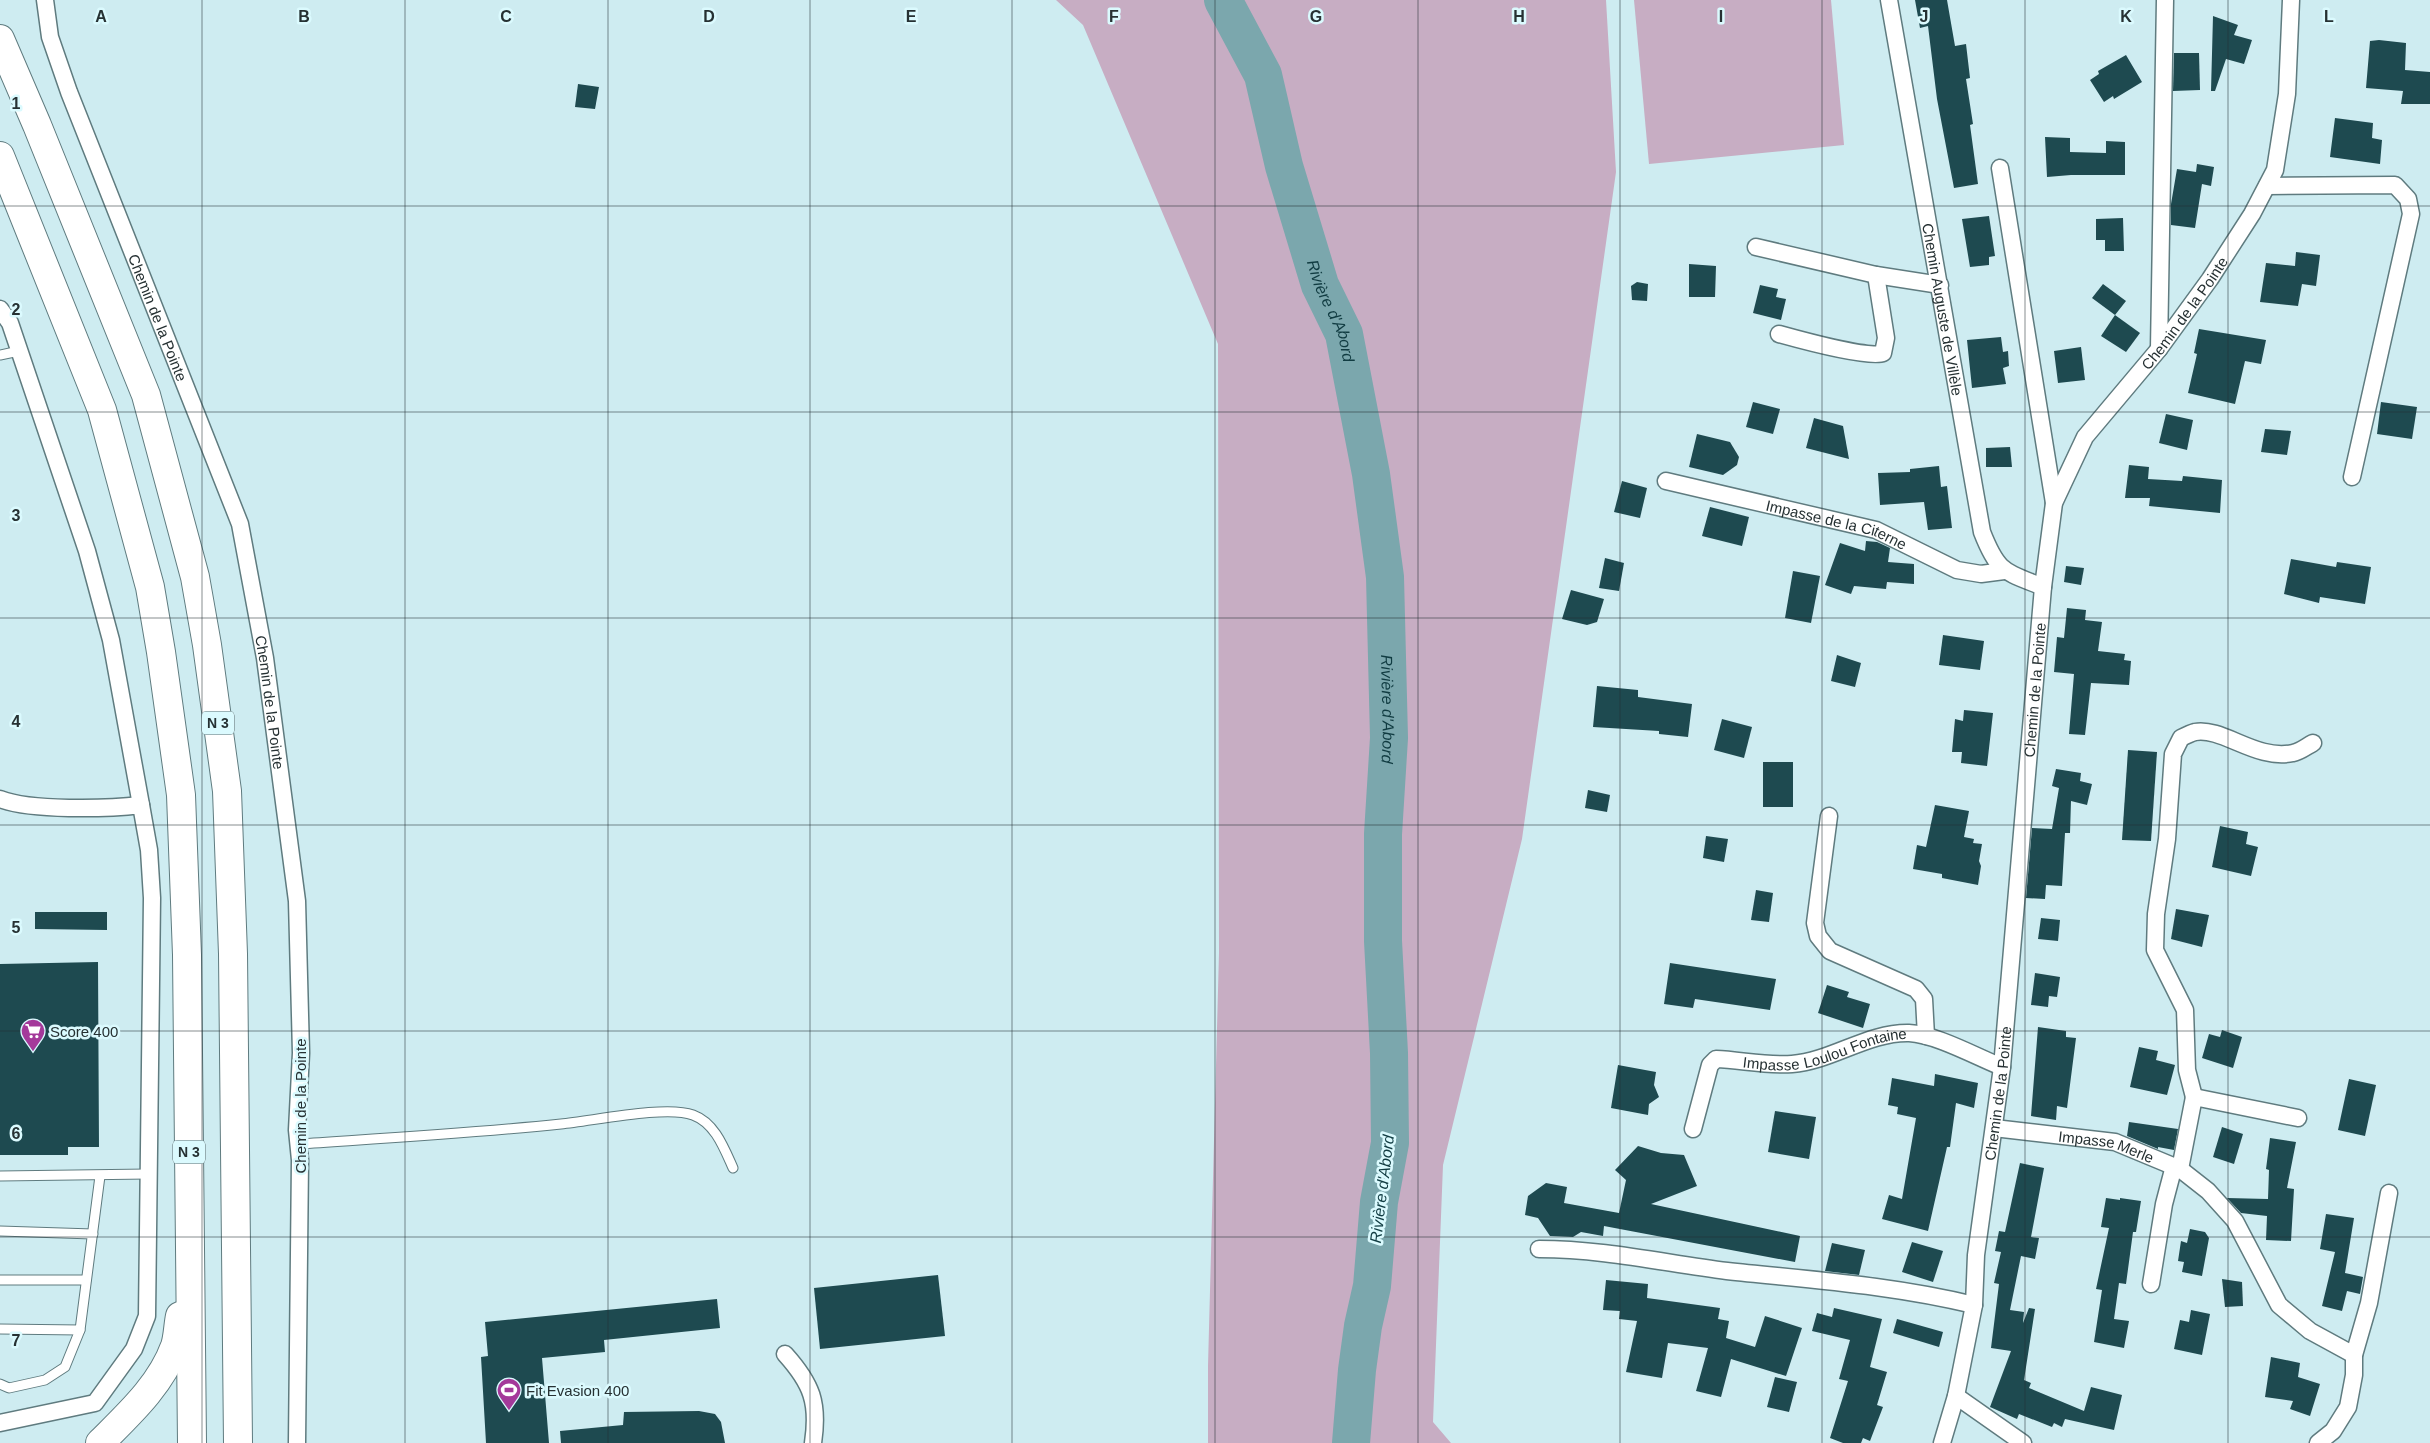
<svg xmlns="http://www.w3.org/2000/svg" width="2430" height="1443" font-family="Arial,sans-serif">
	<style>
		.green { fill: #c7adc3 }
		.lines { fill: none; stroke-linecap: round; stroke-linejoin: round }
		.river { stroke: #7ba7ad; stroke-width: 38 }
		.building { fill: #1e4a50 }
		.lane-casing { stroke: #5f7b7f; stroke-width: 11 }
		.street-casing { stroke: #5f7b7f; stroke-width: 19 }
		.highway-casing { stroke: #5f7b7f; stroke-width: 30 }
		.lane { stroke: #fff; stroke-width: 9 }
		.street { stroke: #fff; stroke-width: 16 }
		.highway { stroke: #fff; stroke-width: 28 }
		.grid { fill: none; stroke: #263133; stroke-width: 1; stroke-opacity: 0.55 }
		.labels { text-anchor: middle; dominant-baseline: central; stroke-width: 5; stroke-linejoin: round; paint-order: stroke }
		.shield { fill: #dbfafe; stroke: #5c6d70; stroke-width: 1 }
		.shield-label { font-size: 14px; font-weight: bold; fill: #263133 }
		.street-label { font-size: 15px; fill: #263133; stroke: #dbfafe }
		.poi-label { font-size: 15px; fill: #263133; stroke: #dbfafe; text-anchor: start }
		.water-label { font-size: 16px; font-style: italic; fill: #113c42; stroke: #dbfafe }
		.grid-label { font-size: 16px; text-anchor: middle; font-weight: bold; fill: #263133; stroke: #dbfafe; stroke-width: 5; stroke-linejoin: round; paint-order: stroke }
	</style>
	<rect width="100%" height="100%" fill="#ceecf1"/>
	<g class="green">
		<polygon points="1056,0 1606,0 1616,172 1522,839 1443,1165 1433,1422 1451,1443 1208,1443 1208,1366 1219,953 1218,344 1083,25"/>
		<polygon points="1634,0 1831,0 1844,145 1649,164"/>
	</g>
	<g class="lines">
		<path class="river" id="s1" d="M1223,0L1263,75L1284,166L1320,285L1344,334L1371,474L1385,577L1389,738L1383,834V941L1389,1053L1390,1143L1379,1202L1372,1286L1363,1326L1357,1370L1351,1443"/>
	</g>
	<g class="building">
		<polygon points="1915,0 1947,0 1955,46 1966,44 1970,78 1966,79 1973,124 1970,125 1978,184 1954,188 1937,99 1928,26 1920,28"/>
		<polygon points="2213,16 2238,25 2234,35 2252,40 2244,64 2226,59 2215,91 2211,91"/>
		<polygon points="2379,40 2406,43 2405,70 2430,72 2430,104 2401,104 2403,91 2366,88 2370,41"/>
		<polygon points="2174,53 2199,53 2200,90 2173,91"/>
		<polygon points="2126,55 2142,82 2114,99 2113,96 2104,102 2090,80 2099,74 2098,71"/>
		<polygon points="578,84 599,87 595,109 575,107"/>
		<polygon points="2335,118 2373,123 2372,138 2382,140 2380,164 2330,157"/>
		<polygon points="2045,137 2070,138 2070,152 2106,153 2106,141 2125,142 2125,175 2071,175 2047,177"/>
		<polygon points="2197,164 2214,167 2211,186 2202,184 2195,228 2171,225 2171,204 2177,169 2196,172"/>
		<polygon points="1989,216 1995,256 1989,257 1989,265 1970,267 1962,219"/>
		<polygon points="2123,218 2124,251 2105,251 2105,240 2096,240 2096,219"/>
		<polygon points="2296,252 2320,255 2316,286 2302,284 2298,306 2260,302 2266,263 2295,266"/>
		<polygon points="1689,264 1716,266 1715,297 1689,297"/>
		<polygon points="1637,282 1648,284 1647,301 1632,300 1631,286"/>
		<polygon points="2103,284 2126,301 2115,315 2092,298"/>
		<polygon points="1760,285 1778,289 1776,297 1786,299 1781,320 1753,313"/>
		<polygon points="2115,315 2140,333 2126,352 2101,336"/>
		<polygon points="2199,329 2266,340 2261,364 2245,361 2235,404 2188,393 2197,354 2194,353"/>
		<polygon points="2001,337 2003,352 2008,351 2009,366 2003,368 2006,384 1972,388 1967,340"/>
		<polygon points="2081,347 2085,380 2058,383 2054,351"/>
		<polygon points="1753,402 1780,409 1773,434 1746,427"/>
		<polygon points="2381,402 2417,407 2412,439 2377,434"/>
		<polygon points="2166,414 2193,420 2187,450 2159,443"/>
		<polygon points="1814,418 1843,426 1849,459 1806,448"/>
		<polygon points="2265,429 2291,431 2287,455 2261,452"/>
		<polygon points="1697,434 1730,442 1739,457 1737,465 1723,475 1689,467"/>
		<polygon points="2010,447 2012,467 1986,467 1986,448"/>
		<polygon points="2129,465 2149,467 2148,479 2182,481 2183,476 2222,480 2220,513 2149,506 2150,498 2125,498"/>
		<polygon points="1939,466 1941,487 1947,486 1952,528 1928,530 1924,502 1880,505 1878,473 1910,472 1910,469"/>
		<polygon points="1622,481 1647,488 1640,518 1614,512"/>
		<polygon points="1710,507 1749,517 1742,546 1702,536"/>
		<polygon points="1866,541 1877,542 1890,548 1888,562 1914,564 1914,584 1887,582 1886,589 1854,586 1851,594 1825,585 1840,543 1865,551"/>
		<polygon points="1605,558 1624,563 1619,591 1599,588"/>
		<polygon points="2291,559 2336,567 2337,562 2371,567 2365,604 2320,597 2319,603 2284,594"/>
		<polygon points="2066,566 2084,568 2081,585 2064,582"/>
		<polygon points="1793,571 1820,576 1811,623 1785,618"/>
		<polygon points="1571,590 1604,599 1597,622 1587,625 1562,619"/>
		<polygon points="2067,608 2086,610 2085,620 2102,622 2098,651 2125,654 2124,660 2131,661 2129,685 2091,683 2085,735 2069,734 2074,674 2054,672 2057,637 2064,638"/>
		<polygon points="1943,635 1984,641 1980,670 1939,665"/>
		<polygon points="1837,655 1861,663 1855,687 1831,681"/>
		<polygon points="1597,686 1638,690 1638,697 1692,704 1688,737 1659,734 1659,731 1593,727"/>
		<polygon points="1964,710 1993,713 1987,766 1961,763 1962,752 1952,752 1955,719 1963,721"/>
		<polygon points="1722,719 1752,727 1744,758 1714,750"/>
		<polygon points="2128,750 2157,752 2151,841 2122,840"/>
		<rect x="1763" y="762" width="30" height="45"/>
		<polygon points="2056,769 2081,773 2080,781 2092,784 2087,805 2071,801 2070,833 2065,833 2062,886 2046,885 2045,899 2026,898 2032,828 2052,829 2059,788 2052,786"/>
		<polygon points="1588,790 1610,795 1607,812 1585,808"/>
		<polygon points="1935,805 1969,811 1964,837 1974,839 1973,843 1982,844 1979,861 1981,866 1978,885 1942,878 1942,874 1913,869 1917,845 1926,847"/>
		<polygon points="2220,826 2248,832 2246,844 2258,847 2251,876 2212,867"/>
		<polygon points="1706,836 1728,839 1724,862 1703,858"/>
		<polygon points="1756,890 1773,893 1769,922 1751,920"/>
		<polygon points="2176,909 2209,915 2202,947 2171,939"/>
		<polygon points="35,912 107,912 107,930 35,929"/>
		<polygon points="2041,918 2060,920 2058,941 2038,939"/>
		<polygon points="98,962 99,1147 68,1147 68,1155 0,1155 0,964"/>
		<polygon points="1670,963 1776,979 1770,1010 1695,999 1693,1008 1664,1004"/>
		<polygon points="2035,973 2060,977 2057,997 2049,996 2048,1007 2031,1005"/>
		<polygon points="1827,985 1849,992 1847,997 1870,1004 1863,1028 1818,1013"/>
		<polygon points="2038,1027 2066,1031 2066,1037 2076,1038 2067,1108 2057,1106 2056,1120 2031,1116"/>
		<polygon points="2222,1030 2242,1037 2233,1068 2202,1058 2209,1034 2220,1037"/>
		<polygon points="2139,1047 2158,1051 2156,1060 2175,1065 2167,1095 2130,1087"/>
		<polygon points="1618,1065 1656,1072 1654,1085 1659,1097 1649,1104 1648,1115 1611,1108"/>
		<polygon points="1935,1074 1978,1083 1974,1108 1956,1103 1950,1147 1947,1147 1928,1231 1882,1219 1889,1195 1902,1199 1916,1118 1897,1114 1898,1107 1888,1105 1892,1078 1934,1086"/>
		<polygon points="2349,1079 2376,1085 2365,1136 2338,1130"/>
		<polygon points="1775,1111 1816,1117 1809,1159 1768,1152"/>
		<polygon points="2129,1122 2178,1129 2174,1150 2158,1147 2158,1149 2127,1136"/>
		<polygon points="2222,1127 2243,1134 2234,1164 2213,1157"/>
		<polygon points="2270,1138 2296,1142 2287,1188 2294,1189 2291,1241 2266,1240 2267,1216 2241,1213 2227,1198 2268,1199 2269,1170 2266,1169"/>
		<polygon points="1638,1146 1661,1153 1684,1155 1697,1186 1651,1204 1800,1236 1795,1262 1604,1226 1603,1236 1581,1232 1573,1237 1550,1236 1538,1218 1525,1215 1528,1196 1546,1183 1567,1187 1564,1203 1619,1213 1626,1180 1615,1170"/>
		<polygon points="2020,1163 2044,1168 2031,1237 2039,1238 2035,1259 2021,1256 2010,1310 2024,1312 2023,1323 2029,1308 2035,1309 2024,1380 2031,1383 2029,1388 2084,1411 2091,1387 2122,1395 2114,1430 2065,1419 2062,1427 2054,1423 2052,1427 2019,1414 2017,1419 1990,1407 2011,1351 1991,1348 1999,1284 1994,1283 2001,1252 1995,1251 1999,1231 2005,1232"/>
		<polygon points="2106,1198 2120,1200 2120,1198 2141,1201 2136,1232 2133,1232 2126,1284 2119,1283 2114,1319 2129,1321 2124,1348 2094,1342 2102,1290 2096,1289 2109,1228 2101,1227"/>
		<polygon points="2326,1214 2354,1218 2345,1273 2363,1277 2360,1294 2347,1291 2342,1311 2322,1306 2335,1252 2320,1249"/>
		<polygon points="2190,1229 2205,1232 2209,1238 2202,1276 2182,1272 2184,1262 2178,1261 2181,1241 2187,1243"/>
		<polygon points="1912,1242 1943,1251 1933,1282 1902,1272"/>
		<polygon points="1832,1243 1865,1250 1859,1275 1825,1271"/>
		<polygon points="938,1275 945,1336 820,1349 814,1288"/>
		<polygon points="2222,1279 2242,1282 2243,1306 2225,1307"/>
		<polygon points="1606,1280 1648,1284 1647,1298 1720,1308 1718,1319 1729,1321 1726,1338 1755,1347 1765,1316 1802,1328 1786,1376 1731,1359 1721,1397 1696,1391 1708,1348 1668,1343 1662,1378 1626,1372 1637,1321 1619,1319 1620,1311 1603,1310"/>
		<polygon points="717,1299 720,1328 604,1340 605,1352 542,1358 549,1443 486,1443 481,1357 488,1356 485,1322"/>
		<polygon points="1834,1308 1882,1319 1870,1367 1887,1372 1877,1405 1883,1407 1870,1441 1863,1438 1861,1443 1843,1443 1830,1438 1848,1381 1839,1379 1850,1340 1812,1331 1817,1313 1832,1317"/>
		<polygon points="2191,1310 2210,1314 2202,1355 2174,1349 2180,1320 2189,1322"/>
		<polygon points="1897,1319 1943,1332 1939,1347 1893,1333"/>
		<polygon points="2271,1357 2300,1363 2298,1377 2320,1384 2310,1416 2290,1409 2293,1401 2265,1397"/>
		<polygon points="1775,1377 1797,1382 1789,1412 1767,1407"/>
		<polygon points="699,1411 715,1414 721,1422 725,1443 561,1443 560,1431 623,1425 624,1412"/>
	</g>
	<g class="lines">
		<defs>
			<g id="lane">
				<polyline points="0,355 19,351"/>
				<path d="M299,1144C387,1138 474,1133 561,1124C593,1121 666,1105 693,1115C715,1123 724,1148 733,1168"/>
				<polyline points="0,1176 148,1174"/>
				<polyline points="0,1231 93,1234"/>
				<polyline points="0,1280 86,1280"/>
				<polyline points="0,1329 80,1330"/>
				<polyline points="0,1384 9,1388 45,1380 65,1367 80,1330 100,1176"/>
			</g>
			<g id="street">
				<path id="s2" d="M45,0L50,37L69,92L240,524L265,658L297,901L301,1053L297,1130L300,1160L297,1443"/>
				<path id="s3" d="M1889,0L1982,532C1998,573 2004,571 2043,587"/>
				<polyline points="2000,168 2054,503"/>
				<polyline points="2267,186 2395,185 2408,199 2411,214 2352,477"/>
				<polyline points="1756,247 1876,275 1940,285"/>
				<polyline points="0,309 10,323 87,551 111,640 141,805"/>
				<path d="M1779,334C1797,339 1869,359 1883,353L1886,338L1876,275"/>
				<polyline points="2159,349 2165,0"/>
				<path id="s4" d="M1666,481L1876,530L1957,570L1981,574L2004,571"/>
				<path d="M0,799C30,811 107,809 141,805L149,850L152,898L147,1316L134,1349L95,1403L0,1423"/>
				<polyline points="1829,816 1815,923 1818,936 1830,951 1916,989 1924,999 1926,1036"/>
				<path d="M2194,1097L2187,1070L2185,1010L2155,950L2156,914L2167,839L2173,754L2181,738C2185,736 2191,733 2195,732C2223,727 2256,761 2293,753C2300,752 2307,746 2313,743"/>
				<path id="s5" d="M1994,1128L2115,1142L2180,1169L2208,1191L2235,1221L2279,1305L2310,1331L2354,1355"/>
				<path id="s6" d="M1693,1129L1710,1065L1716,1059C1741,1060 1767,1066 1792,1064C1832,1061 1868,1032 1909,1033C1935,1034 1977,1057 2002,1067"/>
				<polyline points="2180,1169 2194,1097 2298,1118"/>
				<path d="M1539,1249C1603,1249 1664,1263 1727,1271C1811,1280 1892,1285 1974,1305"/>
				<polyline points="2151,1284 2164,1204 2174,1166"/>
				<path d="M785,1354C812,1384 819,1403 813,1443"/>
				<polyline points="1956,1396 2023,1443"/>
				<path id="s7" d="M1942,1443L1956,1396L1974,1305L1976,1255L2002,1067L2043,587L2054,503L2085,437L2159,349L2210,279L2252,214L2275,170L2287,94L2291,0"/>
				<polyline points="2318,1443 2333,1431 2348,1407 2354,1375 2354,1355 2369,1303 2389,1193"/>
			</g>
			<g id="highway">
				<polyline points="0,39 37,125 146,395 195,577 207,645 227,791 233,954 238,1443"/>
				<polyline points="0,156 102,410 150,587 161,652 181,795 187,955 192,1443"/>
				<path d="M100,1443C129,1414 161,1385 175,1346C178,1337 178,1325 180,1316"/>
			</g>
		</defs>
		<use href="#lane" class="lane-casing"/>
		<use href="#street" class="street-casing"/>
		<use href="#highway" class="highway-casing"/>
		<use href="#lane" class="lane"/>
		<use href="#street" class="street"/>
		<use href="#highway" class="highway"/>
	</g>
	<path class="grid" d="M202,0V1443M405,0V1443M608,0V1443M810,0V1443M1012,0V1443M1215,0V1443M1418,0V1443M1620,0V1443M1822,0V1443M2025,0V1443M2228,0V1443M0,206H2430M0,412H2430M0,618H2430M0,825H2430M0,1031H2430M0,1237H2430"/>
	<defs>
		<symbol id="supermarket-pin" viewBox="-11 -11 22 30"><path d="M0 17L-7.5 6A9.5 9.5 0 1 1 7.5 6Z" fill="#a4399a" stroke="#dbfafe"/><path d="M-6-5.5h2.5l.6 2H6L4.5 2H-2.5L-4.4-4H-6ZM-1.5 3.2a1.3 1.3 0 1 0 .1 0ZM3 3.2a1.3 1.3 0 1 0 .1 0Z" fill="#fff"/></symbol>
		<symbol id="stadium-pin" viewBox="-11 -11 22 30"><path d="M0 17L-7.5 6A9.5 9.5 0 1 1 7.5 6Z" fill="#a4399a" stroke="#dbfafe"/><path d="M0-5a6.5 5 0 1 0 0 10a6.5 5 0 1 0 0-10ZM-3.5-1.8h7v3.6h-7Z" fill="#fff"/></symbol>
	</defs>
	<g fill-rule="evenodd">
		<use href="#supermarket-pin" x="19" y="1017" width="28" height="38"/>
		<use href="#stadium-pin" x="495" y="1376" width="28" height="38"/>
	</g>
	<g class="labels">
		<g class="shield">
			<rect x="202" y="711.5" width="32" height="23" rx="4"/>
			<rect x="173" y="1140.5" width="32" height="23" rx="4"/>
		</g>
		<g class="shield-label">
			<text x="218" y="723">N 3</text>
			<text x="189" y="1152">N 3</text>
		</g>
		<g class="street-label">
			<text stroke="none"><textPath href="#s3" startOffset="314">Chemin Auguste de Villèle</textPath></text>
			<text stroke="none"><textPath href="#s7" startOffset="1180">Chemin de la Pointe</textPath></text>
			<text stroke="none"><textPath href="#s2" startOffset="338">Chemin de la Pointe</textPath></text>
			<text stroke="none"><textPath href="#s4" startOffset="176">Impasse de la Citerne</textPath></text>
			<text stroke="none"><textPath href="#s7" startOffset="760">Chemin de la Pointe</textPath></text>
			<text stroke="none"><textPath href="#s2" startOffset="741">Chemin de la Pointe</textPath></text>
			<text stroke="none"><textPath href="#s6" startOffset="186">Impasse Loulou Fontaine</textPath></text>
			<text stroke="none"><textPath href="#s7" startOffset="355">Chemin de la Pointe</textPath></text>
			<text transform="translate(300 1106) rotate(-90)">Chemin de la Pointe</text>
			<text stroke="none"><textPath href="#s5" startOffset="114">Impasse Merle</textPath></text>
		</g>
		<g class="poi-label">
			<text x="50" y="1031">Score 400</text>
			<text x="526" y="1390">Fit Evasion 400</text>
		</g>
		<g class="water-label">
			<text stroke="none"><textPath href="#s1" startOffset="331">Rivière d'Abord</textPath></text>
			<text stroke="none"><textPath href="#s1" startOffset="736">Rivière d'Abord</textPath></text>
			<text transform="translate(1382 1189) rotate(-83)">Rivière d'Abord</text>
		</g>
	</g>
	<g class="grid-label">
		<text x="101" y="22">A</text>
		<text x="304" y="22">B</text>
		<text x="506" y="22">C</text>
		<text x="709" y="22">D</text>
		<text x="911" y="22">E</text>
		<text x="1114" y="22">F</text>
		<text x="1316" y="22">G</text>
		<text x="1519" y="22">H</text>
		<text x="1721" y="22">I</text>
		<text x="1924" y="22">J</text>
		<text x="2126" y="22">K</text>
		<text x="2329" y="22">L</text>
		<text x="16" y="109">1</text>
		<text x="16" y="315">2</text>
		<text x="16" y="521">3</text>
		<text x="16" y="727">4</text>
		<text x="16" y="933">5</text>
		<text x="16" y="1139">6</text>
		<text x="16" y="1346">7</text>
	</g>
</svg>
